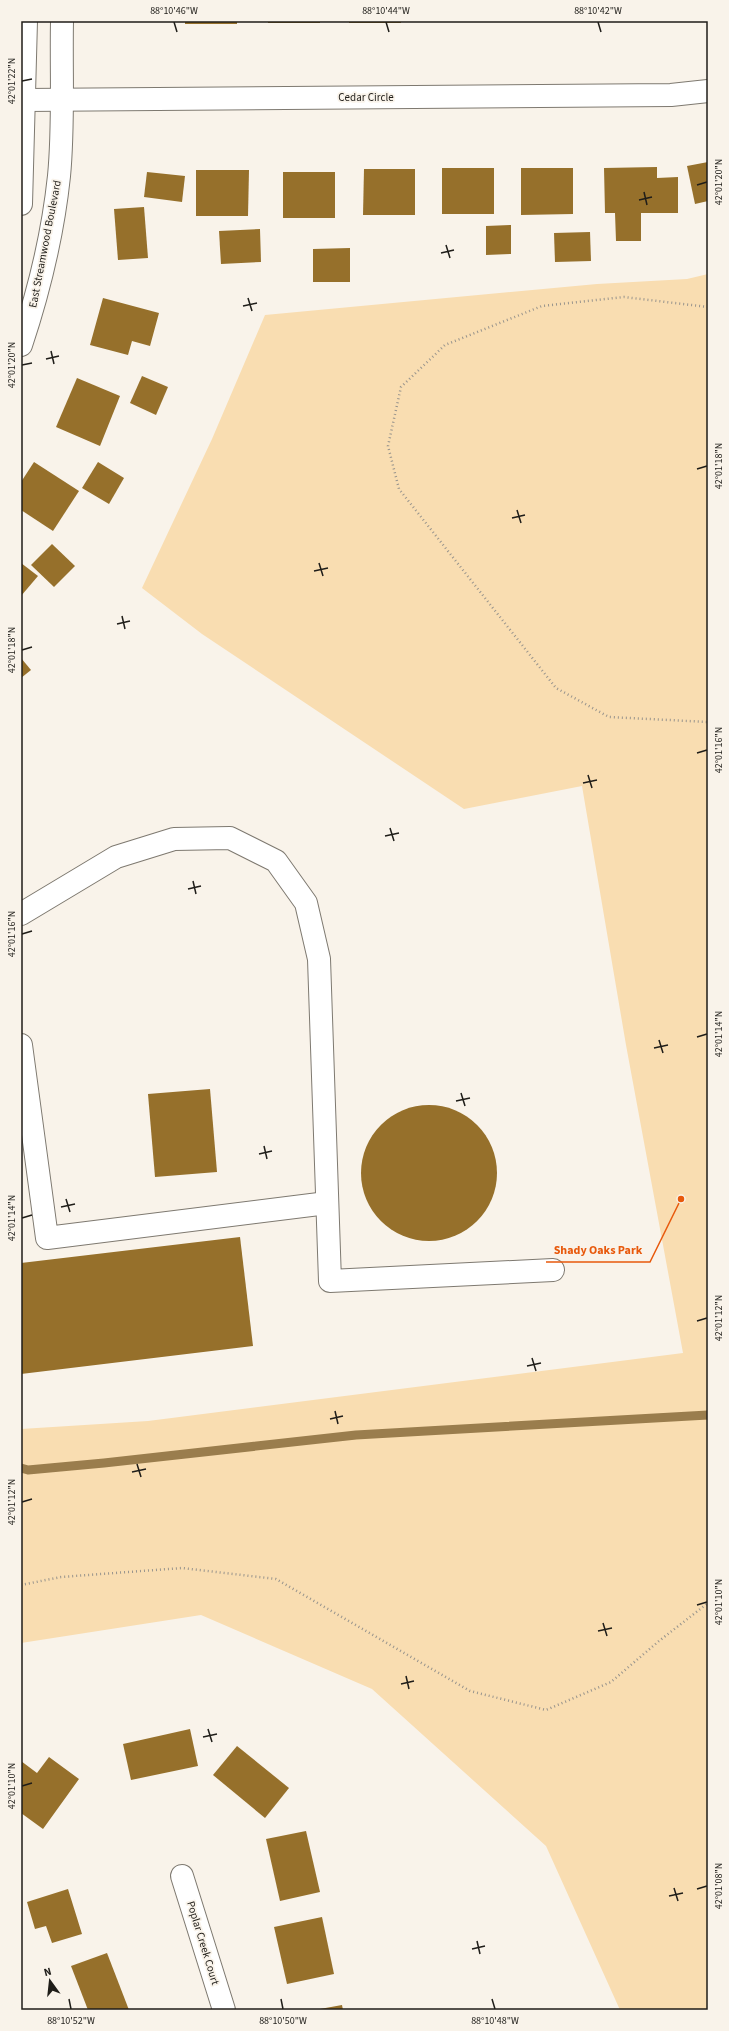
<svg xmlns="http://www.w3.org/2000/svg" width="729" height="2031" font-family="'Source Sans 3',sans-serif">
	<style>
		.green { fill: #f9ddb1 }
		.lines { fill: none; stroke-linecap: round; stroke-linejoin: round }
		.stream { stroke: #9a7d4d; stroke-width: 9 }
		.building { fill: #96702b }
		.minor-casing { stroke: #7e7970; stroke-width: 24 }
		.path { stroke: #98948d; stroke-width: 2.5; stroke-dasharray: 1 3; stroke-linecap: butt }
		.minor { stroke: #fff; stroke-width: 22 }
		.ticks { fill: none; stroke: #1f1d19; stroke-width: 1.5 }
		.labels { text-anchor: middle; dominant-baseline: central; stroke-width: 3.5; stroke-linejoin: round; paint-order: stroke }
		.street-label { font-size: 11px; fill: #1f1d19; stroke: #f9f3ea }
		.leader { fill: none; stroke: #e8590c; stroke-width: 1.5 }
		.callout-dot { fill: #e8590c; stroke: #f9f3ea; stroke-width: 1.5 }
		.callout-label { font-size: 12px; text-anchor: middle; font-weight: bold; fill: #e8590c; stroke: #f9f3ea; stroke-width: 3.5; stroke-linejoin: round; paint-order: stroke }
		.neatline { fill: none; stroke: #1f1d19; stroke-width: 1.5 }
		.ticks-label { font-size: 10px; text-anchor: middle; fill: #1f1d19 }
	</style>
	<rect width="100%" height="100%" fill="#f9f3ea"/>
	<polygon class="green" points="708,274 708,2010 620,2010 546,1846 372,1689 201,1615 21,1643 21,1429 148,1421 683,1353 626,1045 582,786 464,809 202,634 142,588 212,439 265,315 597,284 687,279"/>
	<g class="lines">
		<polyline class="stream" points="21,1468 28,1470 104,1463 356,1435 708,1415"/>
	</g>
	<g class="building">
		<rect x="185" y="21" width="52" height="3"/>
		<rect x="268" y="21" width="52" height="2"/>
		<rect x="349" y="21" width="52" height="2"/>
		<polygon points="708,162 708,201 695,204 687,166"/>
		<polygon points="657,167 657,178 678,177 678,213 641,213 641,241 616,241 615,213 605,213 604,168"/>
		<rect x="442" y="168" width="52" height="46"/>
		<polygon points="521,168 573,168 573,214 521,215"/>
		<polygon points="364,169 415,169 415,215 363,215"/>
		<polygon points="196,170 249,170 248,216 196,216"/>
		<polygon points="147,172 185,176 182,202 144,197"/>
		<rect x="283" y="172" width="52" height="46"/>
		<polygon points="144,207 148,258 118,260 114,209"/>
		<polygon points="511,225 511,254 486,255 486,226"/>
		<polygon points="260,229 261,262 221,264 219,231"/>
		<polygon points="590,232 591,261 555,262 554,233"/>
		<polygon points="350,248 350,282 313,282 313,249"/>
		<polygon points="103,298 159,313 150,346 132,341 128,355 90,345"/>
		<polygon points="142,376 168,387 156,415 130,403"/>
		<polygon points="77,378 120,396 100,446 56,427"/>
		<polygon points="34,462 79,491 53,531 21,510 21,482"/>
		<polygon points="98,462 124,478 109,504 82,488"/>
		<polygon points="52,544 75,566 54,587 31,565"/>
		<polygon points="21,563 38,576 21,596"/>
		<polygon points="21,658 31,670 21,678"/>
		<polygon points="210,1089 217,1172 155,1177 148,1094"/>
		<circle cx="429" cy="1173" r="68"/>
		<polygon points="240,1237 253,1346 21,1374 21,1263"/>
		<polygon points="190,1729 198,1766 131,1780 123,1744"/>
		<polygon points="237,1746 289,1788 265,1818 213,1775"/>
		<polygon points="49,1757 79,1779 43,1829 21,1813 21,1761 37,1773"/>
		<polygon points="306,1831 320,1892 280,1901 266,1839"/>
		<polygon points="68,1889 82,1934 52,1943 46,1926 35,1929 27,1902"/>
		<polygon points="322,1917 334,1974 287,1984 274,1927"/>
		<polygon points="107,1953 129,2010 88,2010 71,1966"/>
		<polygon points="342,2005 343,2010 320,2010 320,2009"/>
	</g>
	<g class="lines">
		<defs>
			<g id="minor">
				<polyline points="25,100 671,95 708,91"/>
				<polyline points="21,204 26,21"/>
				<path d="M21,345C39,291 53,233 59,176C64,125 61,73 62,21"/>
				<polyline points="21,914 116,857 174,839 230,838 276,861 306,903 319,959 330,1281 553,1270"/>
				<polyline points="21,1045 47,1238 327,1203"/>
				<polyline points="182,1876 224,2010"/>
			</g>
		</defs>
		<use href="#minor" class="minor-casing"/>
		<g class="path">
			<polyline points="708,307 624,297 542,306 445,345 401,387 388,446 399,489 556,688 609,717 708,722"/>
			<polyline points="21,1585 61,1577 182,1568 276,1579 470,1691 546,1710 611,1682 659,1641 708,1603"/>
		</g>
		<use href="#minor" class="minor"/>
	</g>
	<path class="ticks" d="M174,22L177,32M386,22L389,32M598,22L601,32M22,81L32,79M697,185L707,182M644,192L647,205M639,200L652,197M446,245L450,258M441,253L454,250M248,298L252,311M243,306L257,303M51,351L54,364M46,359L59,356M22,365L32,363M697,469L707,466M517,510L521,523M512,518L525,515M319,563L323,576M314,571L328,568M122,616L125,629M117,624L130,621M22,650L32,647M697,753L707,750M588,775L592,788M583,783L597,780M390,828L394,841M385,836L399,833M193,881L196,894M188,889L201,886M22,934L32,931M697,1037L707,1034M659,1040L663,1053M654,1048L668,1045M461,1093L465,1106M456,1101L470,1098M264,1146L267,1159M259,1154L272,1151M66,1199L70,1212M61,1207L75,1204M22,1218L32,1215M697,1321L707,1318M532,1358L536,1371M527,1366L541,1363M335,1411L338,1424M330,1419L343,1416M137,1464L141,1477M132,1472L146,1469M22,1502L32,1499M697,1605L707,1602M603,1623L607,1636M598,1631L612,1628M406,1676L409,1689M401,1684L414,1681M208,1729L212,1742M203,1737L217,1734M22,1786L32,1783M674,1888L678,1901M697,1889L707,1886M669,1896L683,1893M477,1941L480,1954M472,1949L485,1946M69,1999L71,2009M281,1999L283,2009M492,1999L495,2009"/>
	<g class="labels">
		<g class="street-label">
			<text x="366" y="97">Cedar Circle</text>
			<text transform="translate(45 244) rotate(-79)">East Streamwood Boulevard</text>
			<text transform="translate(203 1943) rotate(73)">Poplar Creek Court</text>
		</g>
	</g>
	<path class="leader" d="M681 1199L650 1262H546"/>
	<circle class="callout-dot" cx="681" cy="1199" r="4"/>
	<g class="callout-label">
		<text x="598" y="1254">Shady Oaks Park</text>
	</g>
	<rect width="729" height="2031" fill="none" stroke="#f9f3ea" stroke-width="44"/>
	<g transform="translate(50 1981) rotate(345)" stroke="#f9f3ea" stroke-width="3" paint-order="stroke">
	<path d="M0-3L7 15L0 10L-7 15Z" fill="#1f1d19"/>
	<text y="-6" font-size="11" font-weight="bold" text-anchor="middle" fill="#1f1d19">N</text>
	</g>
	<rect x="22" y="22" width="685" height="1987" class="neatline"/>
	<g class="ticks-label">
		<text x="174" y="14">88°10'46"W</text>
		<text x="386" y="14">88°10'44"W</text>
		<text x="598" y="14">88°10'42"W</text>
		<text transform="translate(11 81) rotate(-90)" y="4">42°01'22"N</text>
		<text transform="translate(718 182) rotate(-90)" y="4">42°01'20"N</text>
		<text transform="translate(11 365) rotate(-90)" y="4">42°01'20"N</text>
		<text transform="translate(718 466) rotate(-90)" y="4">42°01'18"N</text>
		<text transform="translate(11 650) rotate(-90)" y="4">42°01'18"N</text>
		<text transform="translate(718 750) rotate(-90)" y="4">42°01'16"N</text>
		<text transform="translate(11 934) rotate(-90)" y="4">42°01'16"N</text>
		<text transform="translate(718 1034) rotate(-90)" y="4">42°01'14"N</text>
		<text transform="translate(11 1218) rotate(-90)" y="4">42°01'14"N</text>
		<text transform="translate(718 1318) rotate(-90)" y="4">42°01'12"N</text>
		<text transform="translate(11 1502) rotate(-90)" y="4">42°01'12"N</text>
		<text transform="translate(718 1602) rotate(-90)" y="4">42°01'10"N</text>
		<text transform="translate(11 1786) rotate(-90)" y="4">42°01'10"N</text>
		<text transform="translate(718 1886) rotate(-90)" y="4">42°01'08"N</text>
		<text x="71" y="2024">88°10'52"W</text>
		<text x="283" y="2024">88°10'50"W</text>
		<text x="495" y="2024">88°10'48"W</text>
	</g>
</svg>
